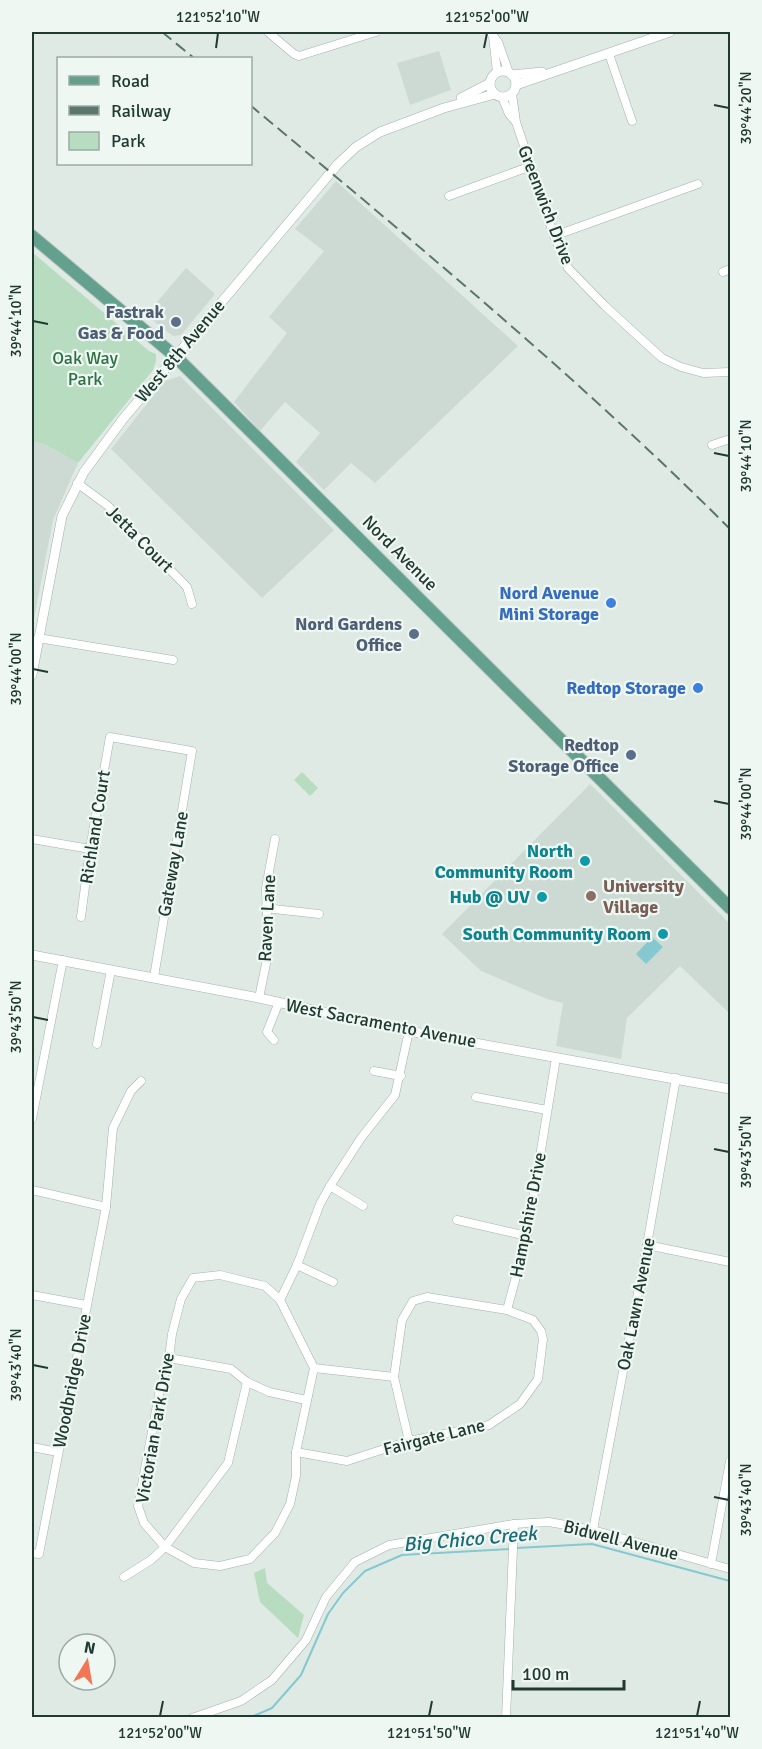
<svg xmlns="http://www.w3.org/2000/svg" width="762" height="1749" font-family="Signika,sans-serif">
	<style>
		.built { fill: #cddad4 }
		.green { fill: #b8dcc0 }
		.water { fill: #86c8d0 }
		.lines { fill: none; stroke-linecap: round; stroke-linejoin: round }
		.stream { stroke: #86c8d0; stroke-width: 2 }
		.minor-casing { stroke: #a2b2ac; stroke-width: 9 }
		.tertiary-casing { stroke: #a2b2ac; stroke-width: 10 }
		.primary-casing { stroke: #bcc4c2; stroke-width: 14 }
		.minor { stroke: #fff; stroke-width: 8 }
		.tertiary { stroke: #fff; stroke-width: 9 }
		.primary { stroke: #63a08e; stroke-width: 12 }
		.rail { stroke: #5a766d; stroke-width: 2; stroke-dasharray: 12 6; stroke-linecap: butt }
		.ticks { fill: none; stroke: #203a32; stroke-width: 2 }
		.service-dot { fill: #5c6f8a; stroke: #eff7f3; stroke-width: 2 }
		.shop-dot { fill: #3f7fe0; stroke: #eff7f3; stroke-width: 2 }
		.culture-dot { fill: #0f9aa8; stroke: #eff7f3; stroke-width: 2 }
		.education-dot { fill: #8d6e63; stroke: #eff7f3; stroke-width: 2 }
		.labels { text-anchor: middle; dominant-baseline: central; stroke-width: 4.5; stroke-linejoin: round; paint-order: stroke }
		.street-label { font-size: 18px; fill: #203a32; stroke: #eff7f3 }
		.service-label { font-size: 18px; font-weight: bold; fill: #4e5e75; stroke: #eff7f3; text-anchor: end }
		.park-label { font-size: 18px; fill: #2b7143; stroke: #eff7f3 }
		.shop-label { font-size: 18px; font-weight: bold; fill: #366cbe; stroke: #eff7f3; text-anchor: end }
		.culture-label { font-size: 18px; font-weight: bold; fill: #0d838f; stroke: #eff7f3; text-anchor: end }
		.education-label { font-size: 18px; font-weight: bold; fill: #785e54; stroke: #eff7f3; text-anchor: start }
		.water-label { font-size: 20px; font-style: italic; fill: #1b6a75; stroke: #eff7f3 }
		.neatline { fill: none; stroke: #203a32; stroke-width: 2 }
		.ticks-label { font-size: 15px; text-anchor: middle; fill: #203a32 }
	</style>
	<rect width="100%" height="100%" fill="#dfeae5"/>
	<g class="built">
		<polygon points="439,51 451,90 410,105 397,63"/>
		<polygon points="336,181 518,346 375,483 351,463 324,490 296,462 320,433 285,402 260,431 234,402 287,333 269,317 324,251 295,229"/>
		<polygon points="186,268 215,294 181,335 173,336 146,315"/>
		<polygon points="180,376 334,530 262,598 111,449 165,381"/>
		<polygon points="32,441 46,445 78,463 53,520 32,629"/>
		<polygon points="590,784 730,924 730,1014 680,966 627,1018 621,1059 556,1046 563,1003 547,999 481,971 442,934"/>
	</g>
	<g class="green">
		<polygon points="32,252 149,351 156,354 156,361 153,370 78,463 46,445 32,441"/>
		<polygon points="302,772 318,788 310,796 294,780"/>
		<polygon points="265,1568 267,1583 304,1615 298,1638 260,1602 254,1573"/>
	</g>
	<polygon class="water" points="652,937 663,947 646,964 636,954"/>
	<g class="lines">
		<g class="stream">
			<polyline points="516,1548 592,1544 730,1581"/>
			<polyline points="249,1718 272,1708 301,1675 328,1614 343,1593 365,1571 402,1555 511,1549"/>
		</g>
		<defs>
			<g id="minor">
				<polyline points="268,32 294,54 299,56 376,32"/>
				<polyline points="490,32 498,42 509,73"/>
				<polyline points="493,36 497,72"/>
				<polyline points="609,54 632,121"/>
				<polyline points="512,94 516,122 554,236 568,268 605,306 662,358 681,367 703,373 730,372"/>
				<polyline points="502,97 509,114 515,121"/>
				<polyline points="449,196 531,166"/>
				<polyline points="554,236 698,184"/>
				<polyline points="723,272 730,269"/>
				<polyline points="712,445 730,439"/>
				<polyline points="77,483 107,505 187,587 192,604"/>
				<polyline points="38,638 173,660"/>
				<polyline points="32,839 90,849"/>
				<polyline points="265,908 319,914"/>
				<polyline points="81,917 90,849 110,737 192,751 154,977"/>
				<polyline points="259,998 268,954 266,888 275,839"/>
				<polyline points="274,1040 267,1032 279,1002"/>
				<polyline points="97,1044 111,970"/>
				<polyline points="374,1071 401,1076"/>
				<polyline points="476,1097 547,1110"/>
				<polyline points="32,1119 63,960"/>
				<polyline points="330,1186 363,1206"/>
				<polyline points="32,1190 106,1207"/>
				<polyline points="457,1220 527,1236"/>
				<polyline points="647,1245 730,1262"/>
				<polyline points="297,1265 333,1282"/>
				<polygon points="220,1275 265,1286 280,1300 314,1368 296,1452 296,1476 290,1504 275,1533 250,1559 220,1566 194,1563 165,1547 144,1523 138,1506 160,1389 169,1358 172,1334 181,1299 193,1278"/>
				<polyline points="32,1295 86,1305"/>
				<polyline points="280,1300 297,1265 320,1204 330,1186 361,1138 395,1095 409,1031"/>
				<polyline points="507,1310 527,1236 556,1058"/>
				<polyline points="169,1358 231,1369 247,1382 269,1392 306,1400"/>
				<polyline points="314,1368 394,1377"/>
				<polyline points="32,1447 58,1452"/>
				<polyline points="296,1452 347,1461 409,1441 489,1425 520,1404 538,1379 543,1339 541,1331 533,1320 507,1310 427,1297 413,1301 402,1320 394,1377 409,1441"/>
				<polyline points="593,1530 647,1245 676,1078"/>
				<polyline points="32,1553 39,1554 106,1207 113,1128 131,1091 141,1081"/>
				<polyline points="711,1564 730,1461"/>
				<polyline points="124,1577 151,1560 165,1547 228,1463 247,1382"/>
				<polyline points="192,1718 241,1701 272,1680 306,1640 326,1597 355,1562 389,1545 514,1524 549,1522 593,1530 730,1569"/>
				<polyline points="506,1718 514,1524"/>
			</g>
			<g id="tertiary">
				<circle cx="503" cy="84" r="13"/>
				<polyline points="512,75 542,72"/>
				<polyline points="516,85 670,32"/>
				<polyline points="461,98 490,83"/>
				<polyline points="32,675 62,516 84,472 123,419 338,164 356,147 380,132 444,108 495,94"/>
				<polyline points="32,955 259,998 409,1031 730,1089"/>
			</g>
			<polyline id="primary" points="32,236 176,357 730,908"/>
		</defs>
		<use href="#minor" class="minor-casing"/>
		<use href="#tertiary" class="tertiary-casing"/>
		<use href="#primary" class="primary-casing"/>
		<use href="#minor" class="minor"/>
		<use href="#tertiary" class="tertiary"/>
		<use href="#primary" class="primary"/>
		<g class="rail">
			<polyline points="162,32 194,58"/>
			<path d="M250,105C414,242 579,378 730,529"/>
		</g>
	</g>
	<path class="ticks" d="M216,48L218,33M484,48L487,33M714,105L729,108M33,321L48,324M714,453L729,456M33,669L48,672M714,801L729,804M33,1017L48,1020M714,1149L729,1152M33,1365L48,1368M714,1497L729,1500M160,1716L163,1701M429,1716L432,1701M697,1716L700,1701"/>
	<g class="service-dot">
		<circle cx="176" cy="322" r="6"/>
		<circle cx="414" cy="634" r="6"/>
		<circle cx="631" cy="755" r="6"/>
	</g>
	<g class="shop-dot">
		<circle cx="611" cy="603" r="6"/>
		<circle cx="698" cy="688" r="6"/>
	</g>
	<g class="culture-dot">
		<circle cx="585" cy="861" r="6"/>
		<circle cx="542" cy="897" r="6"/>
		<circle cx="663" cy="934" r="6"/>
	</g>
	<circle class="education-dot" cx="591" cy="896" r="6"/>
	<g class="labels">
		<g class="street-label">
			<text transform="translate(546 205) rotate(69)">Greenwich Drive</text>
			<text transform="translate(180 351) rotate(-50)">West 8th Avenue</text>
			<text transform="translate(140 539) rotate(45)">Jetta Court</text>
			<text transform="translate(400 553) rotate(45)">Nord Avenue</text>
			<text transform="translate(95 827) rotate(-81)">Richland Court</text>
			<text transform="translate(173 864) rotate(-80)">Gateway Lane</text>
			<text transform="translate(267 918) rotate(-87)">Raven Lane</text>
			<text transform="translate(381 1023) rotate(11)">West Sacramento Avenue</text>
			<text transform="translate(528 1215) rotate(-79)">Hampshire Drive</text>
			<text transform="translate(636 1304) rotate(-79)">Oak Lawn Avenue</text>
			<text transform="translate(72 1381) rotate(-79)">Woodbridge Drive</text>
			<text transform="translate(155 1428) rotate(-80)">Victorian Park Drive</text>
			<text transform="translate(434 1437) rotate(-14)">Fairgate Lane</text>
			<text transform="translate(621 1540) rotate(14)">Bidwell Avenue</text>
		</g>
		<g class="service-label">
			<text x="164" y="312">Fastrak<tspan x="164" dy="21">Gas &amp; Food</tspan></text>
			<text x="402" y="624">Nord Gardens<tspan x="402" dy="21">Office</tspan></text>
			<text x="619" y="745">Redtop<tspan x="619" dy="21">Storage Office</tspan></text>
		</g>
		<g class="park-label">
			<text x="85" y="358">Oak Way<tspan x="85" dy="21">Park</tspan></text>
		</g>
		<g class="shop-label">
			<text x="599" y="593">Nord Avenue<tspan x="599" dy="21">Mini Storage</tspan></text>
			<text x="686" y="688">Redtop Storage</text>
		</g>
		<g class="culture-label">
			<text x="573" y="851">North<tspan x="573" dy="21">Community Room</tspan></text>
			<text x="530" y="897">Hub @ UV</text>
			<text x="651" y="934">South Community Room</text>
		</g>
		<g class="education-label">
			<text x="603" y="886">University<tspan x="603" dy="21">Village</tspan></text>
		</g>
		<g class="water-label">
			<text transform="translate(470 1539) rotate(-5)">Big Chico Creek</text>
		</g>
	</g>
	<rect width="762" height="1749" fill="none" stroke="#eff7f3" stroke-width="66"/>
	<rect x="57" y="57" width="195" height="108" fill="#eff7f3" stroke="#9caba6" stroke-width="1.5"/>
	<rect x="69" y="76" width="30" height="9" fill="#63a08e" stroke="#9caba6" stroke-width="1.5"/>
	<text x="111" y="87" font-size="18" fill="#203a32">Road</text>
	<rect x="69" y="106" width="30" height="9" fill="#5a766d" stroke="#9caba6" stroke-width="1.5"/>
	<text x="111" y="117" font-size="18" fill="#203a32">Railway</text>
	<rect x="69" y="132" width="30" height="18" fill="#b8dcc0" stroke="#9caba6" stroke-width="1.5"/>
	<text x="111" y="147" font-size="18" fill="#203a32">Park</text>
	<g transform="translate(87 1662) rotate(11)"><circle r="28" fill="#eff7f3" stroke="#9caba6" stroke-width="1.5"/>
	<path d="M0-4.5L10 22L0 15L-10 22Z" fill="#f27656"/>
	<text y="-9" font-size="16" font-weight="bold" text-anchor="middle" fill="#203a32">N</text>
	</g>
	<path d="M513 1680v9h111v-9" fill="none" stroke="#203a32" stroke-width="3"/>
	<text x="522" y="1680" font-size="18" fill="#203a32" stroke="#eff7f3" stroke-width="4.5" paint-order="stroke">100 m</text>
	<rect x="33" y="33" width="696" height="1683" class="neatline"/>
	<g class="ticks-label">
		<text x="218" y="22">121°52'10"W</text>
		<text x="487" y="22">121°52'00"W</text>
		<text transform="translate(746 108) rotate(-90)" y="5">39°44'20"N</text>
		<text transform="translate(16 321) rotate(-90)" y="5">39°44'10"N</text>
		<text transform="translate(746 456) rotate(-90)" y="5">39°44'10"N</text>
		<text transform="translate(16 669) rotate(-90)" y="5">39°44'00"N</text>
		<text transform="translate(746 804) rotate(-90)" y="5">39°44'00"N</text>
		<text transform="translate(16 1017) rotate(-90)" y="5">39°43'50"N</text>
		<text transform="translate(746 1152) rotate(-90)" y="5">39°43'50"N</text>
		<text transform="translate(16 1365) rotate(-90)" y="5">39°43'40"N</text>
		<text transform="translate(746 1500) rotate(-90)" y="5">39°43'40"N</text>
		<text x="160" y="1738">121°52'00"W</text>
		<text x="429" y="1738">121°51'50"W</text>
		<text x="697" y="1738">121°51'40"W</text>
	</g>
</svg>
